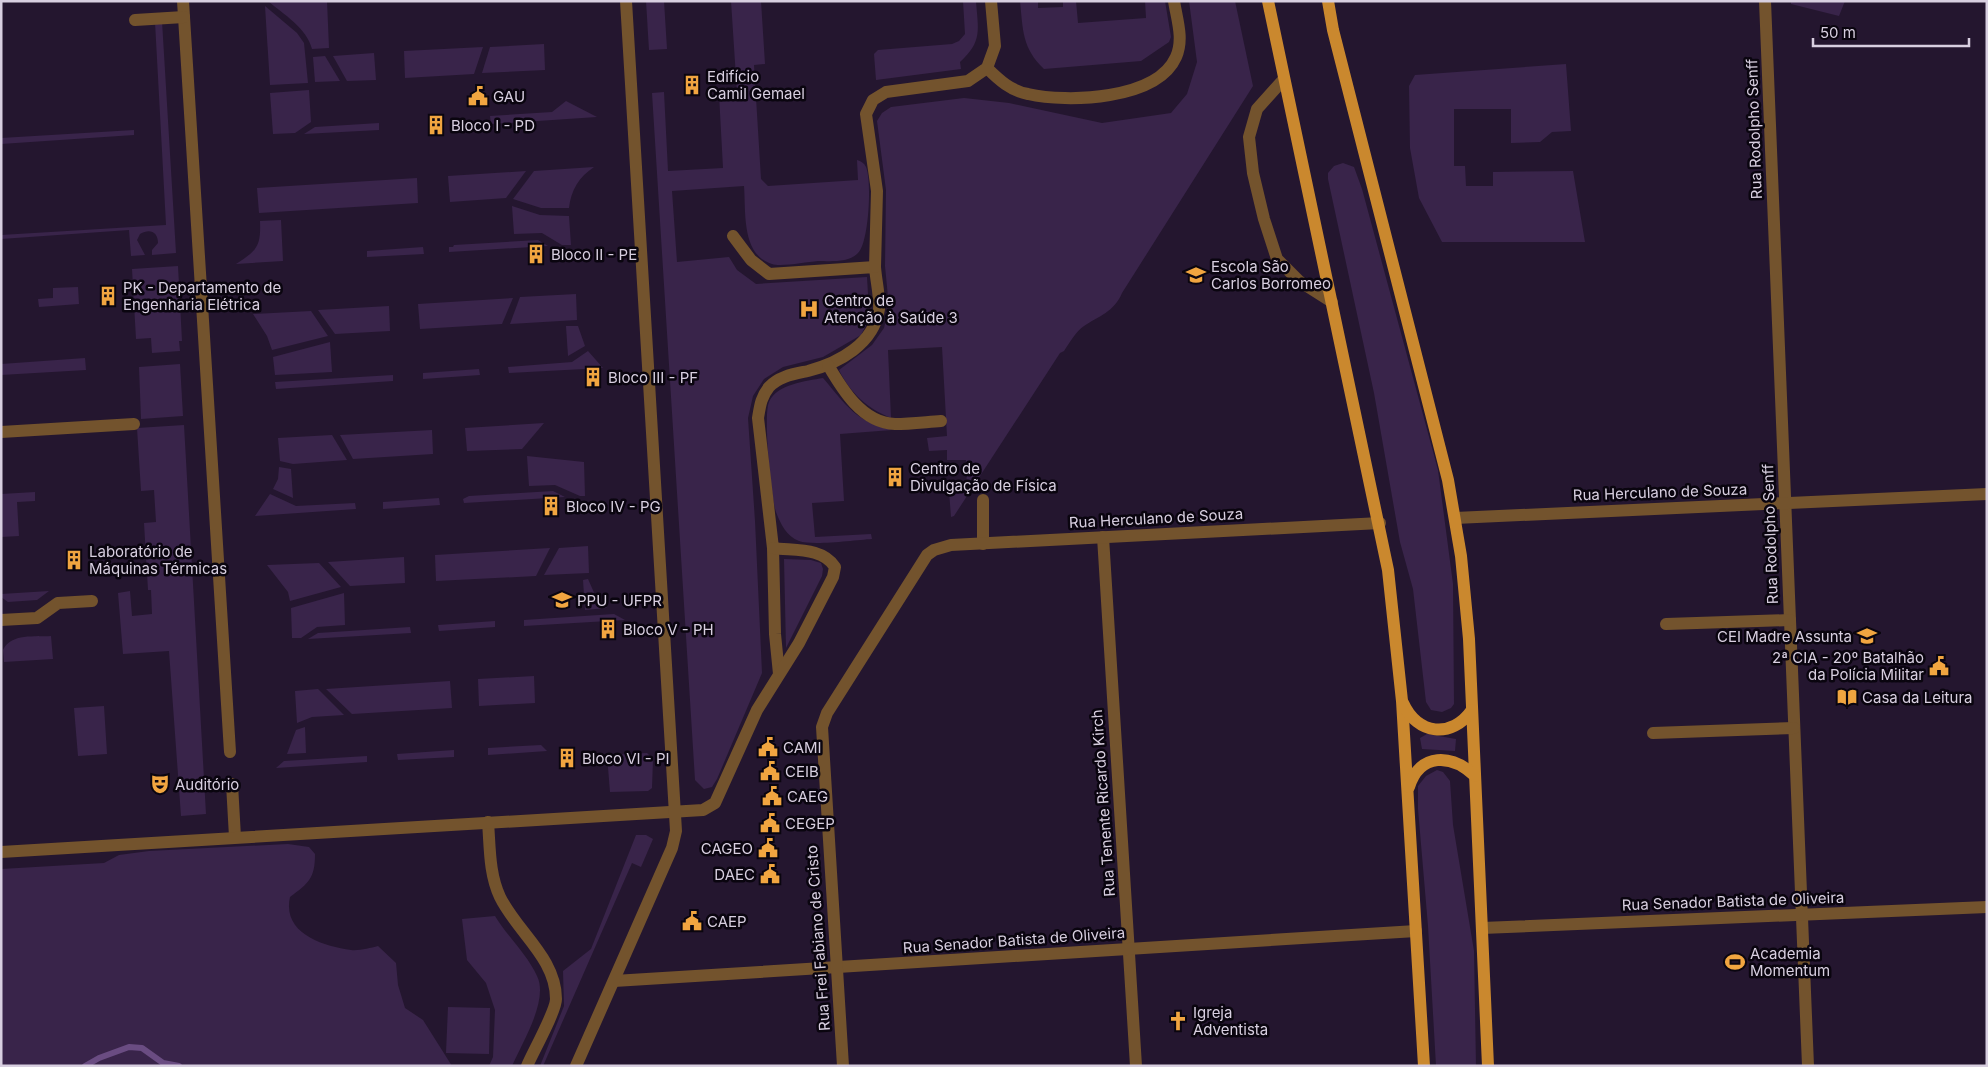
<svg xmlns="http://www.w3.org/2000/svg" width="1988" height="1067" font-family="Inter,sans-serif">
	<style>
		.green { fill: #39244a }
		.lines { fill: none; stroke-linecap: round; stroke-linejoin: round }
		.stream { stroke: #6a4c82; stroke-width: 6 }
		.minor { stroke: #73532d; stroke-width: 12 }
		.major { stroke: #ca882e; stroke-width: 12 }
		.labels { text-anchor: middle; dominant-baseline: central; stroke-width: 5; stroke-linejoin: round; paint-order: stroke }
		.poi-label { font-size: 15px; fill: #d8cfe0; stroke: #0a050f; text-anchor: start }
		.street-label { font-size: 15px; fill: #d8cfe0; stroke: #0a050f }
	</style>
	<rect width="100%" height="100%" fill="#24162f"/>
	<g class="green">
		<path d="M268,1H327L329,48L312,49C307,28 283,14 268,1Z"/>
		<polygon points="646,1 664,1 667,49 649,50"/>
		<path d="M731,1H761L765,64L754,65L761,179L768,186L858,180L857,160C861,161 864,163 866,167C872,180 869,243 858,253C849,263 830,261 818,261C806,262 781,267 772,264C741,255 746,211 744,186L672,191L677,262L729,257L737,270L756,284L867,277L869,311L867,323L861,335L823,357L783,367L764,379L753,396L748,418L755,521L762,673L717,779L712,787L704,789L695,780L652,93L664,92L668,171L723,168L719,94L737,93Z"/>
		<path d="M963,1H976C978,30 983,41 960,62L961,69L876,80L874,54L878,50L952,44L959,41L965,34Z"/>
		<path d="M1020,1H1038V8L1063,7V1H1076L1078,23L1146,18L1145,1H1165L1171,37L1169,42L1141,61L1044,69C1022,48 1023,30 1020,1Z"/>
		<path d="M1189,1H1235L1253,86L1122,293C1114,312 1099,316 1084,326C1076,331 1069,344 1064,351L1060,353L954,516L951,517L949,491L967,490L966,460H947V450L929,451L927,438L947,436L942,347L888,350L891,418C867,408 851,394 839,370L872,345L884,328L889,307L885,266L886,190L877,121L882,113L891,107L964,98L1009,103L1102,123L1171,113L1187,94L1197,62Z"/>
		<polygon points="1791,1 1845,1 1839,16 1791,4"/>
		<polygon points="265,6 297,33 304,43 308,83 270,85"/>
		<path d="M162,21L176,253L152,255V250L158,243C158,232 150,228 140,234L137,240L145,255L131,256L129,230L1,239V235L166,225L155,22Z"/>
		<polygon points="544,44 545,70 482,73 490,47"/>
		<polygon points="483,47 474,74 405,78 404,51"/>
		<polygon points="374,53 376,80 347,81 333,56"/>
		<polygon points="325,56 340,81 315,82 313,57"/>
		<polygon points="1566,64 1571,131 1552,132 1540,142 1511,143 1511,109 1454,109 1454,166 1465,166 1466,186 1493,186 1493,172 1573,171 1585,242 1442,242 1419,198 1410,148 1409,86 1415,75"/>
		<polygon points="309,90 311,122 295,133 273,134 270,93"/>
		<polygon points="566,101 597,117 491,124 490,116 552,112"/>
		<polygon points="379,123 379,130 304,134 315,127"/>
		<polygon points="134,130 134,135 1,144 1,138"/>
		<polygon points="1343,163 1354,167 1362,189 1438,470 1453,584 1454,704 1451,708 1442,712 1431,710 1426,702 1413,589 1400,542 1374,393 1328,179 1328,173 1334,166"/>
		<path d="M594,167C579,177 571,190 569,208H541L513,199L534,171Z"/>
		<polygon points="526,171 506,198 450,202 448,176"/>
		<polygon points="417,178 418,203 259,213 257,188"/>
		<polygon points="512,206 540,215 569,216 571,245 562,245 542,233 514,234"/>
		<path d="M281,220L283,261L236,264C257,250 261,247 260,221Z"/>
		<polygon points="538,240 548,246 449,252 449,247 453,247 454,245"/>
		<polygon points="423,247 424,254 367,257 367,251"/>
		<polygon points="178,266 182,341 179,341 180,351 152,353 151,338 136,339 132,269"/>
		<polygon points="78,287 79,304 39,307 38,299 53,298 53,288"/>
		<polygon points="576,294 577,320 510,324 520,297"/>
		<polygon points="513,298 502,324 420,329 418,304"/>
		<polygon points="389,306 390,331 335,334 318,310"/>
		<polygon points="311,311 328,336 272,350 267,336 253,314"/>
		<polygon points="566,326 578,326 585,346 568,356"/>
		<polygon points="330,342 332,372 275,375 273,357"/>
		<polygon points="588,351 603,368 509,373 508,367 572,362"/>
		<polygon points="85,358 86,370 1,375 1,364"/>
		<polygon points="180,364 183,416 141,419 139,367"/>
		<polygon points="479,369 480,375 423,379 423,373"/>
		<polygon points="393,375 393,381 276,389 275,382"/>
		<path d="M823,378C847,406 855,421 892,430L840,434L844,501L812,503L815,537L871,534L872,539C855,540 813,546 799,541C787,537 780,523 776,512C771,497 763,415 769,402C777,384 806,381 823,378Z"/>
		<polygon points="544,423 522,449 467,451 465,428"/>
		<polygon points="184,425 206,814 181,816 169,651 123,654 118,593 130,591 132,616 152,614 151,590 148,590 144,523 156,522 154,490 141,491 137,428"/>
		<polygon points="432,430 433,454 353,459 340,435"/>
		<polygon points="332,435 347,460 293,464 280,461 278,438"/>
		<polygon points="527,456 584,462 585,496 580,496 555,485 529,486"/>
		<polygon points="279,467 291,469 293,498 273,489 278,479"/>
		<polygon points="553,491 565,497 464,503 463,499 469,496"/>
		<polygon points="35,492 35,501 17,502 19,536 1,537 1,494"/>
		<polygon points="270,494 296,506 355,503 356,509 255,516"/>
		<polygon points="439,498 440,505 383,509 383,502"/>
		<polygon points="588,546 589,573 544,575 559,548"/>
		<polygon points="550,548 536,576 436,581 435,555"/>
		<polygon points="404,557 405,583 350,586 328,562"/>
		<polygon points="784,559 811,560 821,563 823,569 822,576 786,648"/>
		<polygon points="319,563 341,587 290,601 288,592 267,565"/>
		<polygon points="588,579 596,597 607,608 585,610 583,580"/>
		<polygon points="49,591 37,600 8,602 1,597 1,594"/>
		<polygon points="344,593 345,625 317,627 301,638 292,638 291,608"/>
		<polygon points="614,614 625,620 524,626 524,620"/>
		<polygon points="495,621 495,627 439,631 438,625"/>
		<polygon points="410,627 411,633 308,639 318,633"/>
		<path d="M51,636L53,659L4,662L3,650C11,633 35,637 51,636Z"/>
		<polygon points="534,676 535,703 479,706 478,679"/>
		<polygon points="450,681 452,708 352,714 326,689"/>
		<polygon points="318,689 344,715 312,717 297,723 295,691"/>
		<polygon points="104,706 107,754 78,756 74,708"/>
		<polygon points="305,727 306,753 287,754 296,730"/>
		<polygon points="1427,734 1456,739 1455,751 1422,749 1420,738"/>
		<polygon points="541,745 547,751 488,755 488,748"/>
		<polygon points="454,750 454,757 398,760 397,754"/>
		<polygon points="647,753 653,759 652,788 648,791 610,792 607,755"/>
		<polygon points="367,756 367,762 276,768 284,761"/>
		<polygon points="1437,770 1443,772 1450,781 1453,825 1474,951 1476,1066 1436,1066 1428,926 1418,809 1418,786 1426,776"/>
		<polygon points="636,835 646,835 653,839 641,867 632,863 543,1066 540,1066 564,1006 563,971 591,949"/>
		<path d="M288,844L309,847L315,854C315,878 309,883 290,897C282,933 322,946 351,950C359,951 370,948 378,946L396,963L398,985L405,1008L423,1020L452,1066H1V869L104,863L119,855L149,851Z"/>
		<path d="M495,916C507,936 527,954 537,976C549,1000 522,1043 512,1066H489L493,1057L495,1010L486,983L467,960L462,919Z"/>
		<polygon points="448,1007 490,1008 489,1054 446,1053"/>
	</g>
	<g class="lines">
		<polyline class="stream" points="85,1066 99,1058 129,1047 142,1048 163,1063 179,1066"/>
		<g class="minor">
			<polyline points="183,1 230,752"/>
			<polyline points="1765,1 1808,1066"/>
			<polyline points="135,20 184,17"/>
			<path d="M987,68C999,80 1011,91 1028,94C1067,103 1157,100 1176,57C1184,39 1177,20 1174,1"/>
			<polyline points="1284,79 1257,109 1249,137 1253,173 1264,219 1277,259 1299,281 1332,302"/>
			<path d="M733,236L751,260L769,274L875,267C876,281 880,296 879,309C874,344 839,363 808,371C794,374 779,376 769,387C761,397 760,406 758,418L773,548L775,634L779,674"/>
			<polyline points="875,267 877,191 866,114 873,100 886,92 968,81 987,68 995,46 991,1"/>
			<path d="M828,365C842,389 862,423 895,424C910,424 926,422 941,421"/>
			<polyline points="1,432 134,424"/>
			<polyline points="1455,518 1987,494"/>
			<polyline points="1103,537 1136,1066"/>
			<polyline points="983,544 983,500"/>
			<polyline points="1,620 37,618 58,603 92,601"/>
			<polyline points="1666,624 1790,620"/>
			<polyline points="1653,733 1794,728"/>
			<polyline points="232,784 235,837"/>
			<path d="M488,822C490,847 489,874 500,897C517,932 556,958 556,999C556,1011 533,1052 527,1066"/>
			<path d="M1,852L703,810L715,803L757,710L799,643L833,577L835,567C822,547 794,551 773,548"/>
			<polyline points="1482,928 1987,907"/>
			<polyline points="614,981 1416,931"/>
			<polyline points="576,1066 672,848 676,831 626,1"/>
			<polyline points="843,1066 822,727 827,713 927,555 934,550 951,545 1380,523"/>
		</g>
		<g class="major">
			<polyline points="1268,1 1388,570 1402,701 1424,1066"/>
			<polyline points="1328,1 1333,30 1448,480 1461,556 1469,639 1488,1066"/>
			<path d="M1403,703C1417,735 1452,739 1472,710"/>
			<path d="M1409,787C1420,752 1452,754 1475,776"/>
		</g>
	</g>
	<defs>
		<symbol id="building-bare" viewBox="-9 -9 18 18"><path d="M-4-6H4V6H1V3H-1V6H-4ZM-2.5-4.3h1.7v1.8h-1.7ZM.8-4.3h1.7v1.8H.8ZM-2.5-1h1.7V.8h-1.7ZM.8-1h1.7V.8H.8Z" fill="#f1a540" stroke="#0a050f" stroke-width="2.5" paint-order="stroke"/></symbol>
		<symbol id="civic-bare" viewBox="-9 -9 18 18"><path d="M-.6-6.5H3V-4.5H.6V-3L4-1V1h2V6H-6V1h2V-1L-.6-3ZM-1.2 2.5V6h2.4V2.5Z" fill="#f1a540" stroke="#0a050f" stroke-width="2.5" paint-order="stroke"/></symbol>
		<symbol id="school-bare" viewBox="-9 -9 18 18"><path d="M0-5L7-2L0 1L-7-2ZM-4 1L0 2.5L4 1V4Q0 6-4 4Z" fill="#f1a540" stroke="#0a050f" stroke-width="2.5" paint-order="stroke"/></symbol>
		<symbol id="hospital-bare" viewBox="-9 -9 18 18"><path d="M-5-5h3v3.5h4V-5h3V5h-3V1.5h-4V5h-3Z" fill="#f1a540" stroke="#0a050f" stroke-width="2.5" paint-order="stroke"/></symbol>
		<symbol id="library-bare" viewBox="-9 -9 18 18"><path d="M-6-4Q-3-5.5-.7-3.5V5Q-3 3-6 4ZM6-4Q3-5.5 .7-3.5V5Q3 3 6 4Z" fill="#f1a540" stroke="#0a050f" stroke-width="2.5" paint-order="stroke"/></symbol>
		<symbol id="theatre-bare" viewBox="-9 -9 18 18"><path d="M-5-5.5Q0-4 5-5.5V0Q5 5 0 6Q-5 5-5 0ZM-3.3-2.5H-1v1.5H-3.3ZM1-2.5H3.3v1.5H1ZM-2.8 1Q0 5.5 2.8 1Z" fill="#f1a540" stroke="#0a050f" stroke-width="2.5" paint-order="stroke"/></symbol>
		<symbol id="stadium-bare" viewBox="-9 -9 18 18"><path d="M0-5a6.5 5 0 1 0 0 10a6.5 5 0 1 0 0-10ZM-3.5-1.8h7v3.6h-7Z" fill="#f1a540" stroke="#0a050f" stroke-width="2.5" paint-order="stroke"/></symbol>
		<symbol id="church-bare" viewBox="-9 -9 18 18"><path d="M-1.2-6h2.4v3.5h3.3v2.4h-3.3V6h-2.4V-.1h-3.3v-2.4h3.3Z" fill="#f1a540" stroke="#0a050f" stroke-width="2.5" paint-order="stroke"/></symbol>
	</defs>
	<g fill-rule="evenodd">
		<use href="#building-bare" x="678" y="71" width="28" height="28"/>
		<use href="#civic-bare" x="464" y="82" width="28" height="28"/>
		<use href="#building-bare" x="422" y="111" width="28" height="28"/>
		<use href="#building-bare" x="522" y="240" width="28" height="28"/>
		<use href="#school-bare" x="1182" y="261" width="28" height="28"/>
		<use href="#building-bare" x="94" y="282" width="28" height="28"/>
		<use href="#hospital-bare" x="795" y="295" width="28" height="28"/>
		<use href="#building-bare" x="579" y="363" width="28" height="28"/>
		<use href="#building-bare" x="881" y="463" width="28" height="28"/>
		<use href="#building-bare" x="537" y="492" width="28" height="28"/>
		<use href="#building-bare" x="60" y="546" width="28" height="28"/>
		<use href="#school-bare" x="548" y="586" width="28" height="28"/>
		<use href="#building-bare" x="594" y="615" width="28" height="28"/>
		<use href="#school-bare" x="1853" y="622" width="28" height="28"/>
		<use href="#civic-bare" x="1925" y="652" width="28" height="28"/>
		<use href="#library-bare" x="1833" y="683" width="28" height="28"/>
		<use href="#civic-bare" x="754" y="733" width="28" height="28"/>
		<use href="#building-bare" x="553" y="744" width="28" height="28"/>
		<use href="#civic-bare" x="756" y="757" width="28" height="28"/>
		<use href="#theatre-bare" x="146" y="770" width="28" height="28"/>
		<use href="#civic-bare" x="758" y="782" width="28" height="28"/>
		<use href="#civic-bare" x="756" y="809" width="28" height="28"/>
		<use href="#civic-bare" x="754" y="834" width="28" height="28"/>
		<use href="#civic-bare" x="756" y="860" width="28" height="28"/>
		<use href="#civic-bare" x="678" y="907" width="28" height="28"/>
		<use href="#stadium-bare" x="1721" y="948" width="28" height="28"/>
		<use href="#church-bare" x="1164" y="1007" width="28" height="28"/>
	</g>
	<g class="labels">
		<g class="poi-label">
			<text x="707" y="76">Edifício<tspan x="707" dy="17">Camil Gemael</tspan></text>
			<text x="493" y="96">GAU</text>
			<text x="451" y="125">Bloco I - PD</text>
			<text x="551" y="254">Bloco II - PE</text>
			<text x="1211" y="266">Escola São<tspan x="1211" dy="17">Carlos Borromeo</tspan></text>
			<text x="123" y="287">PK - Departamento de<tspan x="123" dy="17">Engenharia Elétrica</tspan></text>
			<text x="824" y="300">Centro de<tspan x="824" dy="17">Atenção à Saúde 3</tspan></text>
			<text x="608" y="377">Bloco III - PF</text>
			<text x="910" y="468">Centro de<tspan x="910" dy="17">Divulgação de Física</tspan></text>
			<text x="566" y="506">Bloco IV - PG</text>
			<text x="89" y="551">Laboratório de<tspan x="89" dy="17">Máquinas Térmicas</tspan></text>
			<text x="577" y="600">PPU - UFPR</text>
			<text x="623" y="629">Bloco V - PH</text>
			<text x="1852" y="636" text-anchor="end">CEI Madre Assunta</text>
			<text x="1924" y="657" text-anchor="end">2ª CIA - 20º Batalhão<tspan x="1924" dy="17">da Polícia Militar</tspan></text>
			<text x="1862" y="697">Casa da Leitura</text>
			<text x="783" y="747">CAMI</text>
			<text x="582" y="758">Bloco VI - PI</text>
			<text x="785" y="771">CEIB</text>
			<text x="175" y="784">Auditório</text>
			<text x="787" y="796">CAEG</text>
			<text x="785" y="823">CEGEP</text>
			<text x="753" y="848" text-anchor="end">CAGEO</text>
			<text x="755" y="874" text-anchor="end">DAEC</text>
			<text x="707" y="921">CAEP</text>
			<text x="1750" y="953">Academia<tspan x="1750" dy="17">Momentum</tspan></text>
			<text x="1193" y="1012">Igreja<tspan x="1193" dy="17">Adventista</tspan></text>
		</g>
		<g class="street-label">
			<text transform="translate(1754 129) rotate(-92)">Rua Rodolpho Senff</text>
			<text transform="translate(1660 492) rotate(-2)">Rua Herculano de Souza</text>
			<text transform="translate(1156 518) rotate(-3)">Rua Herculano de Souza</text>
			<text transform="translate(1770 534) rotate(-92)">Rua Rodolpho Senff</text>
			<text transform="translate(1103 803) rotate(-94)">Rua Tenente Ricardo Kirch</text>
			<text transform="translate(1733 901) rotate(-2)">Rua Senador Batista de Oliveira</text>
			<text transform="translate(818 938) rotate(-94)">Rua Frei Fabiano de Cristo</text>
			<text transform="translate(1014 940) rotate(-4)">Rua Senador Batista de Oliveira</text>
		</g>
	</g>
	<rect width="1988" height="1067" fill="none" stroke="#d8cfe0" stroke-width="5"/>
	<path d="M1813 38v8h156v-8" fill="none" stroke="#d8cfe0" stroke-width="2.5"/>
	<text x="1820" y="38" font-size="15" fill="#d8cfe0" stroke="#0a050f" stroke-width="4" paint-order="stroke">50 m</text>
</svg>
